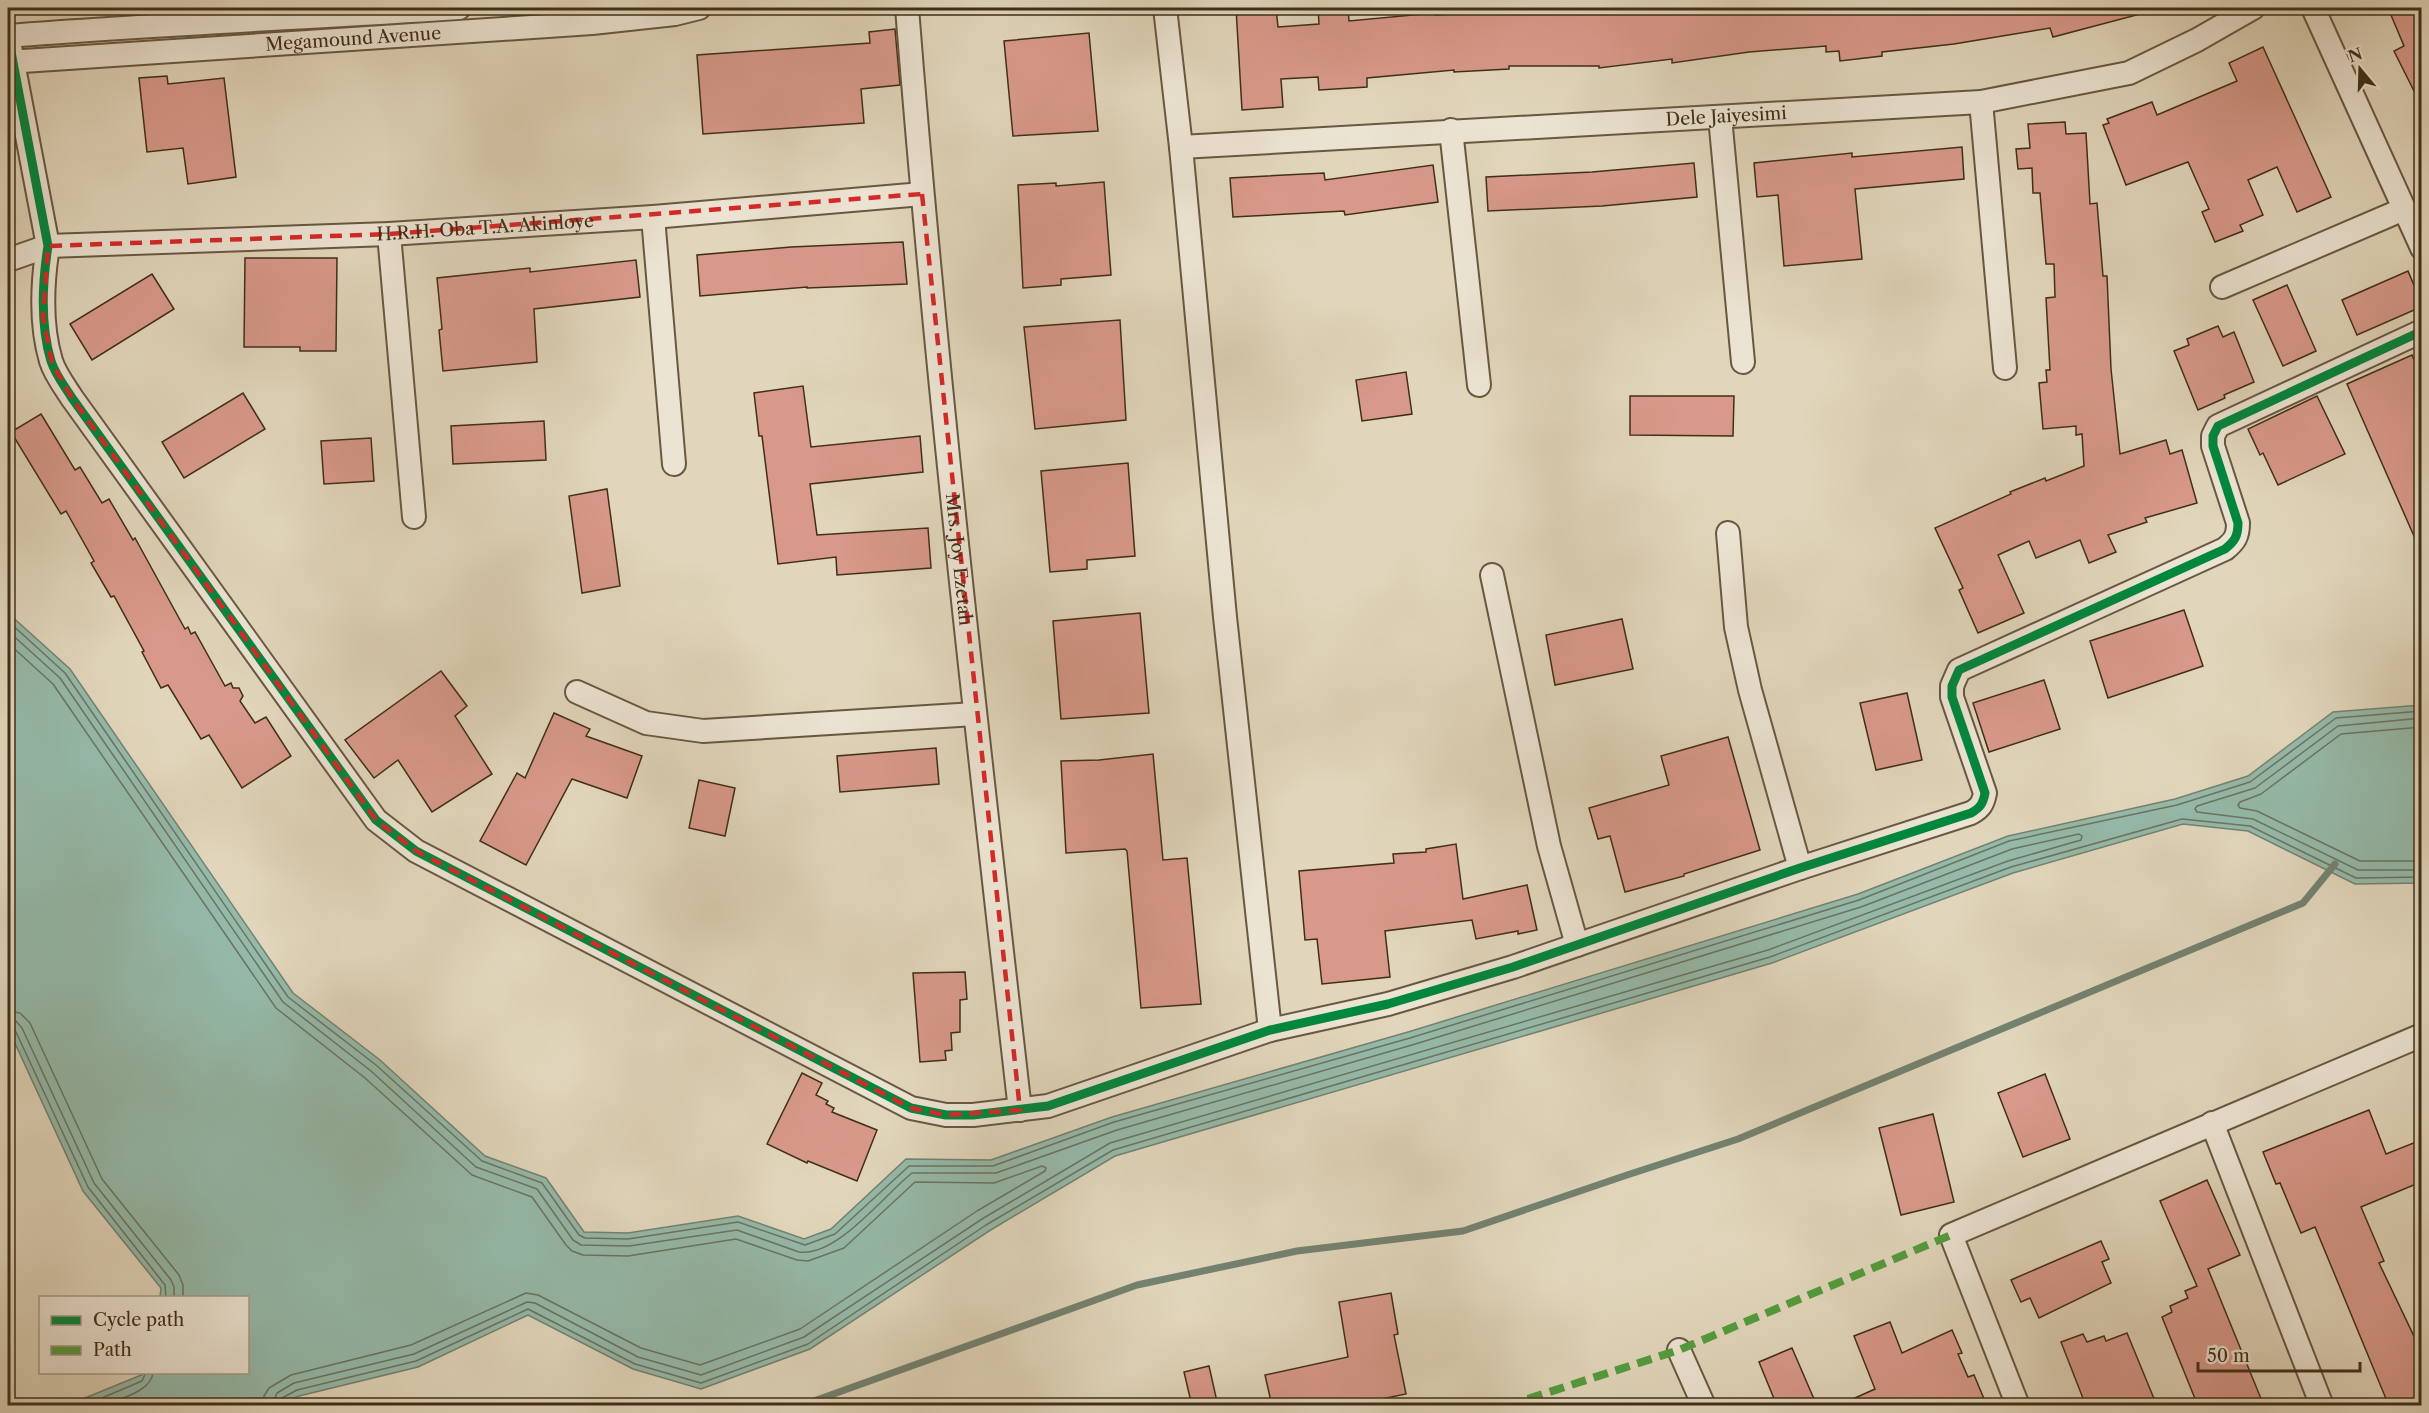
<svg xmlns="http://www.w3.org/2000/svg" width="2429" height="1413" font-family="'Libre Caslon Text',serif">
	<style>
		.water { fill: #95baaa; stroke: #738270; stroke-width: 1.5 }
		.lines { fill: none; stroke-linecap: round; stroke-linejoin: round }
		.shore { stroke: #6a7461; stroke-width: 1.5 }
		.stream { stroke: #738270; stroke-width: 7 }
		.building { fill: #d8998a; stroke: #402e18; stroke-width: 1.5 }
		.minor-casing { stroke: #685841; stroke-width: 26 }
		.minor { stroke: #ece4d3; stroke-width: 22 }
		.quiet { stroke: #539d3e; stroke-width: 8; stroke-dasharray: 15 8; stroke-linecap: butt }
		.cycleway-casing { stroke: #ece4d3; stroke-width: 13 }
		.cycleway { stroke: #00873e; stroke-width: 9 }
		.marked { fill: none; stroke: #d62828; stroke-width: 4.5; stroke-dasharray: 12 8; stroke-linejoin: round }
		.labels { text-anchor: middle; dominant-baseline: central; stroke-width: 6; stroke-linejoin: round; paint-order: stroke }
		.street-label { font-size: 18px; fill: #402e18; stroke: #ece4d3 }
	</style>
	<rect width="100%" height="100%" fill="#e1d6bb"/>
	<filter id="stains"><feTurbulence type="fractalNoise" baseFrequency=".00333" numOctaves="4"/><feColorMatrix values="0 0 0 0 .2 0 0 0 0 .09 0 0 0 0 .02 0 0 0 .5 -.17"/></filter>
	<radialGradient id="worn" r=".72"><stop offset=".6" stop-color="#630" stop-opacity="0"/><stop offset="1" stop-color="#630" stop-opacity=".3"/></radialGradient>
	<polygon class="water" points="8,613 70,669 293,993 380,1060 485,1156 546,1178 584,1232 628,1233 738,1216 804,1239 831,1229 906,1159 991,1160 1112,1117 1408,1032 1858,894 2008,836 2175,799 2248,776 2333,712 2421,705 2421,883 2355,884 2248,831 2183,824 2013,873 1772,963 1115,1156 989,1231 810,1349 701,1389 633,1369 528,1315 418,1367 299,1396 281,1405 68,1405 146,1373 248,1372 248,1298 160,1297 161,1288 83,1191 8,1028"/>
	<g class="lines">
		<g class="shore">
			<polyline points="8,621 65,673 288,997 376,1065 482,1161 542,1183 579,1235 585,1238 628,1239 738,1222 805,1245 835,1234 909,1166 993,1166 1114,1122 1410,1038 1859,900 2009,841 2177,805 2250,782 2336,718 2422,711"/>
			<path d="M8,631L60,678L283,1002L371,1071L476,1167L537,1189L573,1240L581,1245L629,1246L737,1230L799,1252C837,1257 884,1195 912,1173H996L1117,1130L1412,1045L1861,907L2012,849L2079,834L2082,836L2081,840L2008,861L1768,950L1110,1143L982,1219L804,1337L701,1375L638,1357L535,1303L527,1302L414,1354L294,1383L277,1393L272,1406"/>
			<polyline points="8,643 53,684 276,1008 365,1078 472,1175 532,1197 566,1245 572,1251 583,1255 628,1256 736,1239 797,1260 808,1261 844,1248 915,1182 994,1183 1042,1166 1046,1168 1045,1171 977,1211 800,1329 700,1365 641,1348 538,1295 526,1293 411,1345 291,1375 269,1388 264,1396 263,1406"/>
			<polyline points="2422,718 2338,726 2255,788 2197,806 2195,809 2197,812 2253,819 2358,870 2422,870"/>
			<polyline points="2422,727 2341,734 2261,794 2240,802 2238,805 2240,808 2257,811 2360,861 2422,861"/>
			<polyline points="8,1011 20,1013 30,1023 102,1179 179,1275 183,1285 183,1298"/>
			<polyline points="8,1020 16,1021 22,1028 94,1183 171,1280 174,1287 174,1298"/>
			<polyline points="8,1027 16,1032 88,1187 165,1285 166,1298"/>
			<polyline points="83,1406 142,1381 146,1372"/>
			<path d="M102,1406C118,1399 152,1392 153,1372"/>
			<polyline points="279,1406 282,1398 297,1390 416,1361 528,1309 635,1364 701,1383 808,1344 986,1225 1113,1150 1770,957 2011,867 2182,819 2250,826 2356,878 2422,877"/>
		</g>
		<polyline class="stream" points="800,1406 1137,1285 1297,1251 1463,1231 1627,1175 1738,1139 2303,903 2335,864"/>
	</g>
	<g class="building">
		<polygon points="1236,8 1276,8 1278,27 1319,24 1318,8 1348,8 1349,21 1434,13 1435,15 1526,11 1534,8 2143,8 2144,13 2053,37 2050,28 1954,44 1882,52 1882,56 1840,61 1839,51 1826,52 1826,46 1749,52 1672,63 1672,59 1599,68 1599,66 1509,66 1509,69 1454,72 1454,70 1367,78 1367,87 1319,90 1318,77 1281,79 1283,107 1242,110"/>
		<polygon points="2388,8 2421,8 2421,105 2394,51 2404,46"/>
		<polygon points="895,29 900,85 861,89 864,123 703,134 697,55 870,43 869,32"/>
		<polygon points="1089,33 1098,131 1013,136 1004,41"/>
		<polygon points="2263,47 2331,197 2297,212 2277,167 2248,180 2263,215 2240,225 2243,231 2215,242 2202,212 2209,209 2188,162 2126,185 2103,125 2109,123 2107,119 2152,102 2157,115 2237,81 2229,63"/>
		<polygon points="167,76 168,84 224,78 236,177 188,184 183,148 147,152 139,78"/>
		<polygon points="2065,122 2066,134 2086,133 2090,204 2097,203 2103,276 2107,276 2111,369 2120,454 2166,440 2170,454 2182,450 2197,503 2145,518 2147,522 2108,535 2116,552 2089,563 2080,540 2036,558 2029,541 1998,555 2024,613 1978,633 1959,590 1963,588 1935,528 2011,494 2010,492 2045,478 2046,481 2084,466 2082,434 2076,435 2076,426 2043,429 2039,383 2047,382 2046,370 2050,370 2046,298 2055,297 2054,264 2046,264 2040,193 2033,193 2032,168 2018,169 2016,149 2030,148 2028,124"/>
		<polygon points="1962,147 1964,179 1855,189 1862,259 1784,266 1778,195 1757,197 1754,163 1852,153 1852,157"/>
		<polygon points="1694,163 1697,197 1602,206 1488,211 1486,177 1592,172"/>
		<polygon points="1433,165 1438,202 1345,215 1344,211 1233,217 1230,178 1324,173 1325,180"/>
		<polygon points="1104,182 1111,275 1061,279 1061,285 1023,288 1018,185 1056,183 1056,186"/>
		<polygon points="903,242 907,284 807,288 807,287 700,296 697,255 791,247"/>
		<polygon points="245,258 337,258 336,351 300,351 300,347 244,347"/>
		<polygon points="636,260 640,297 534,309 537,362 443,371 439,330 442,329 437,278 530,268 530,272"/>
		<polygon points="2408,271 2421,302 2421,307 2357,335 2342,300"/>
		<polygon points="152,274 174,309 92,360 70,324"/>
		<polygon points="2287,285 2316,351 2283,366 2253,300"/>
		<polygon points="1120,320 1126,420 1035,429 1024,327"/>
		<polygon points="2218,326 2223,337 2234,332 2254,382 2224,395 2225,398 2198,410 2174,351 2189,345 2187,339"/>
		<polygon points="2412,355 2421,376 2421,552 2347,384"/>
		<polygon points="1406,372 1412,414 1362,421 1356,380"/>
		<polygon points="803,386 811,447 920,436 923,472 810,484 817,535 928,528 931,568 837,575 836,557 778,564 762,436 759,436 754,393"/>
		<polygon points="243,393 265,429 184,478 162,442"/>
		<polygon points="1630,396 1734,396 1733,436 1630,435"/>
		<polygon points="2317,396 2345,454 2278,485 2263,453 2260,455 2248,429"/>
		<polygon points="41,414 75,470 80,467 102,503 109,499 133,540 135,538 185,629 188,627 191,634 195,632 225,686 231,683 233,688 239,688 243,696 240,701 255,723 266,717 291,756 242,788 209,735 201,739 168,685 161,688 142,652 144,651 114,596 111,597 91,563 94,561 66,511 61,514 11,432"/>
		<polygon points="544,421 546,460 453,464 451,426"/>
		<polygon points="371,438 374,481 324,484 321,441"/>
		<polygon points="1128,463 1135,556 1087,560 1087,569 1050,572 1041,471"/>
		<polygon points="607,489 620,586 582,593 569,496"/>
		<polygon points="2184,610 2203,666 2108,698 2090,641"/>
		<polygon points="1140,613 1149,713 1061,719 1053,621"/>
		<polygon points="1622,619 1633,669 1555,685 1546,635"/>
		<polygon points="441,671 467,706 455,716 492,774 432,812 398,760 374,778 345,740"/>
		<polygon points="2044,680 2060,729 1989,752 1973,703"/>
		<polygon points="1907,693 1922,760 1876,770 1860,703"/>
		<polygon points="554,713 590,729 586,736 642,756 627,798 572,779 526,865 480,841 517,773 525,778"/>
		<polygon points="1728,737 1760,850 1684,874 1684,876 1625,892 1610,836 1598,839 1589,808 1669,785 1661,756"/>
		<polygon points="936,748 939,784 840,792 837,756"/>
		<polygon points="1153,754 1163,860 1187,858 1201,1004 1141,1008 1127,851 1125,849 1066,853 1061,761 1099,760"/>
		<polygon points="699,780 735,788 725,836 689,828"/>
		<polygon points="1456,844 1463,899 1527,885 1537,930 1518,934 1518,931 1476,939 1472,920 1385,931 1390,977 1322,984 1317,939 1305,940 1299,871 1394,863 1393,854 1426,852 1426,849"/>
		<polygon points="965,972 967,999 960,1000 960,1032 951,1033 952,1050 945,1051 946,1060 920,1062 913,973"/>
		<polygon points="802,1073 822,1083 816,1095 828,1101 826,1104 834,1108 832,1112 877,1130 857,1181 808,1161 807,1163 767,1144"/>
		<polygon points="2045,1074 2070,1139 2023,1157 1998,1093"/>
		<polygon points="2369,1110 2386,1154 2421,1140 2421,1182 2361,1207 2384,1261 2379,1263 2421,1351 2421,1406 2389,1406 2315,1227 2301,1233 2280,1183 2276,1184 2263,1152"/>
		<polygon points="1933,1114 1954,1202 1901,1215 1879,1128"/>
		<polygon points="2207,1180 2240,1255 2208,1269 2264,1406 2198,1406 2162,1317 2172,1312 2170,1306 2188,1298 2185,1291 2197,1286 2160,1201"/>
		<polygon points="2101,1241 2109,1259 2102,1262 2111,1283 2039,1318 2030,1298 2021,1302 2011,1280"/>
		<polygon points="1391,1293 1398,1334 1394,1335 1406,1394 1357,1404 1357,1400 1333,1406 1272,1406 1265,1375 1348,1357 1339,1302"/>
		<polygon points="1890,1322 1902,1353 1952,1330 1962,1353 1958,1354 1968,1377 1974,1375 1987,1406 1837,1406 1875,1389 1854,1336"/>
		<polygon points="2127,1333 2157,1406 2086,1406 2061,1342 2083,1334 2087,1342 2104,1336 2106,1341"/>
		<polygon points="1792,1348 1817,1406 1777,1406 1759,1362"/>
		<polygon points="1209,1366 1218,1406 1192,1406 1184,1372"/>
	</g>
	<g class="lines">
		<defs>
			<g id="minor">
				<path id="s1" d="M907,8C936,376 978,743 1020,1110"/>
				<polyline points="1165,8 1181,147 1225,617 1270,1030"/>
				<polyline points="2313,8 2422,248"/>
				<path d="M8,36L48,246C42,284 40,324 51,361C55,374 65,387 72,398L376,820L416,851L911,1108L946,1115H973L1048,1106L1270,1030L1388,1004L1513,967L1800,868L1971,813C1980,808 1983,804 1985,793L1952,697V686L1959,670L2225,549C2235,541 2238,536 2238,523L2213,446V436L2218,426L2422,331"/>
				<path d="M8,36C158,24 308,18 459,8"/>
				<path id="s2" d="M8,62L592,23L675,14L699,8"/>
				<polyline points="1981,102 2005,368"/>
				<polyline points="1720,117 1743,362"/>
				<polyline points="1451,130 1479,385"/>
				<path id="s3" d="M1181,147L1981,102L2129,73L2197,40L2253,8"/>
				<polyline points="653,217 674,464"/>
				<polyline points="389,234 414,517"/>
				<path id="s4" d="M8,260L48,246L389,234L653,217L922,194"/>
				<polyline points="2222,287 2404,209"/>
				<polyline points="1728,533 1736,627 1750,690 1800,868"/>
				<polyline points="1492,575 1549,846 1577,945"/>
				<polyline points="577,692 646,723 703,731 975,714"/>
				<polyline points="2212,1123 2322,1406"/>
				<polyline points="1679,1350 1704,1406"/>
				<polyline points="2018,1406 1951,1235 2422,1035"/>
			</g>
		</defs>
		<use href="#minor" class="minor-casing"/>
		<use href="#minor" class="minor"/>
		<polyline class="quiet" points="1506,1406 1679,1350 1951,1235"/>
		<defs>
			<path id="cycleway" d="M8,36L48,246C42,284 40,324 51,361C55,374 65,387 72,398L376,820L416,851L911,1108L946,1115H973L1048,1106L1270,1030L1388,1004L1513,967L1800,868L1971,813C1980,808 1983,804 1985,793L1952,697V686L1959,670L2225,549C2235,541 2238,536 2238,523L2213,446V436L2218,426L2422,331"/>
		</defs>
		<use href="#cycleway" class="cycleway-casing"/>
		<use href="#cycleway" class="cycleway"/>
	</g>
	<path class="marked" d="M922,194L1020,1110L946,1115L911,1108L416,851L376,820L72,398L52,363L43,317L48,246L389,234Z"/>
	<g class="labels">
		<g class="street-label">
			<text stroke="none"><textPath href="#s2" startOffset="346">Megamound Avenue</textPath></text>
			<text stroke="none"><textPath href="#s3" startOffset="546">Dele Jaiyesimi</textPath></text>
			<text stroke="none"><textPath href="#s4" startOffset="480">H.R.H. Oba T.A. Akinloye</textPath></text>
			<text stroke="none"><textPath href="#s1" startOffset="554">Mrs. Joy Ezetah</textPath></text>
		</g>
	</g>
	<rect width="2429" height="1413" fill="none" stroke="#e1d6bb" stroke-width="30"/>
	<rect x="9" y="9" width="2411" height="1395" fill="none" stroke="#402e18" stroke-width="3"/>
	<rect x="15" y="15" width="2399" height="1383" fill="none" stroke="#402e18" stroke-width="1.5"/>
	<rect x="39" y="1296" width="210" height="78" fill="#ece4d3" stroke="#a79b88" stroke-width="1.5"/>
	<rect x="51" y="1316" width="30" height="9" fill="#00873e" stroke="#a79b88" stroke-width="1.5"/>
	<text x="93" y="1326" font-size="18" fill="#402e18">Cycle path</text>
	<rect x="51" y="1346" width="30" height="9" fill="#539d3e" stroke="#a79b88" stroke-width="1.5"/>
	<text x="93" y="1356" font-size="18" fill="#402e18">Path</text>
	<g transform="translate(2360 69) rotate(341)" stroke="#ece4d3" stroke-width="4.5" paint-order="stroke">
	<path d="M0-4.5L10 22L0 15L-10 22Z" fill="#402e18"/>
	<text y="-9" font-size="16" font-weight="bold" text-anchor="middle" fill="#402e18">N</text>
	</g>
	<path d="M2198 1362v9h162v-9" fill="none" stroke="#402e18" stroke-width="3"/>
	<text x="2207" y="1362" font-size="18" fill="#402e18" stroke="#ece4d3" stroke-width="4.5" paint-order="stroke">50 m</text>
	<rect width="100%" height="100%" filter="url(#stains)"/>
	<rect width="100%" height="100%" fill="url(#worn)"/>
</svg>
